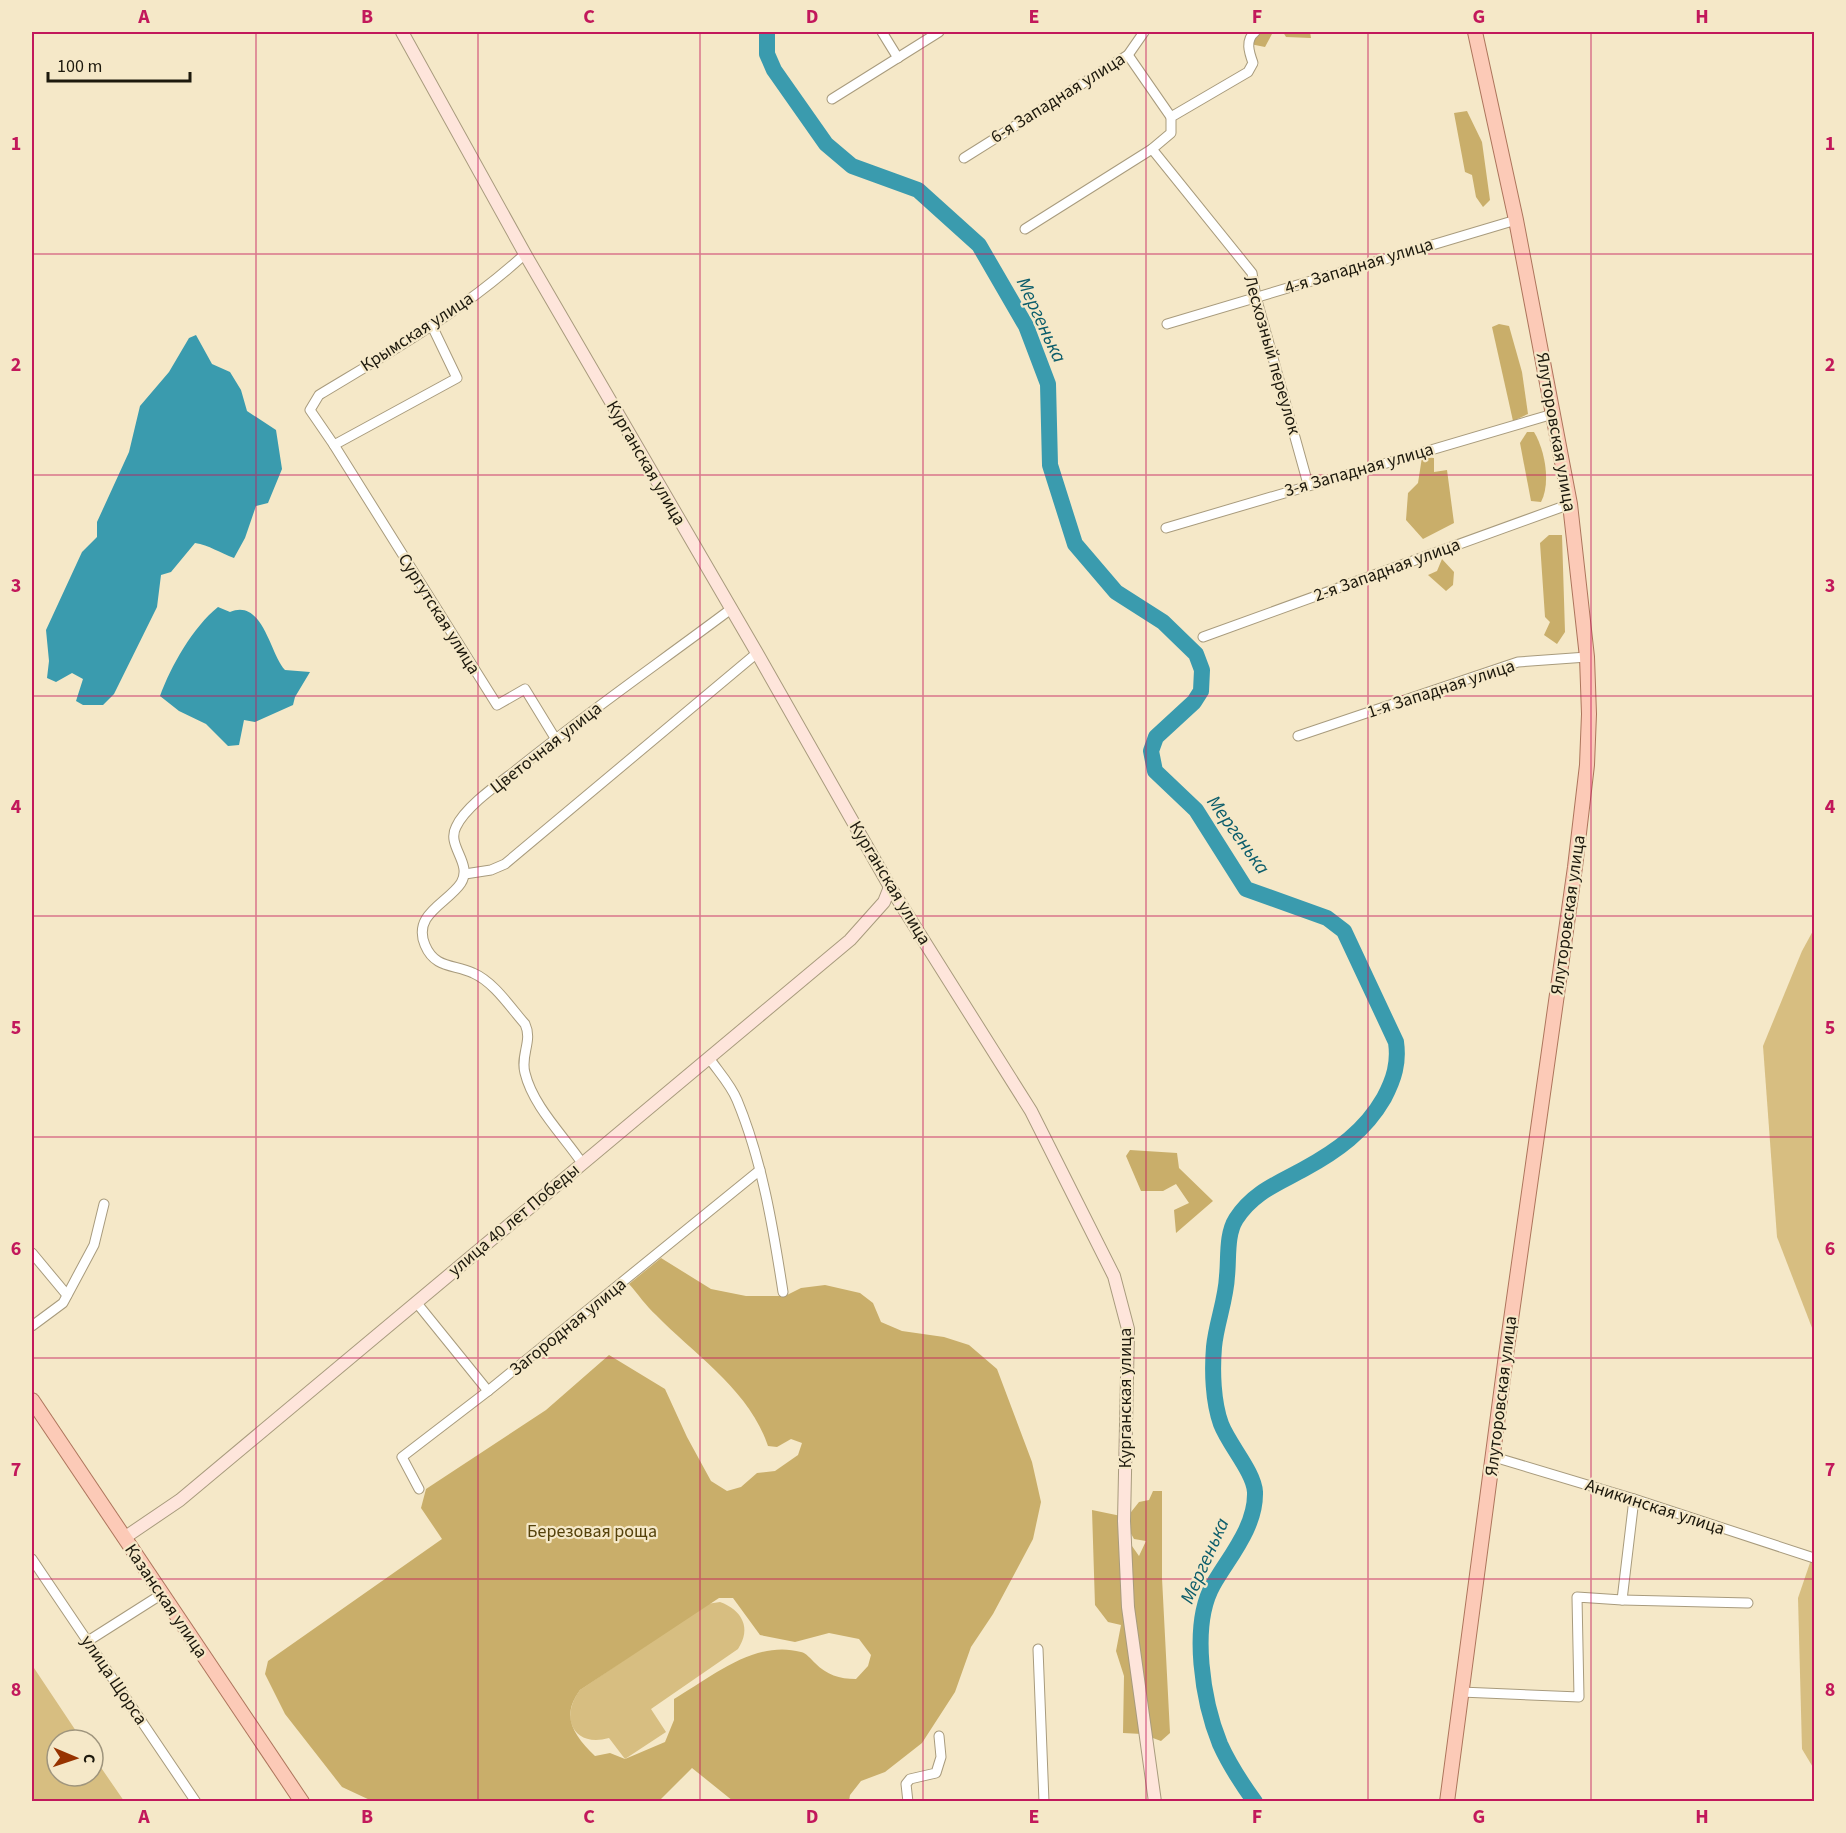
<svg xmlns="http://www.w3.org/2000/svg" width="1846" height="1833" font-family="'Source Sans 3',sans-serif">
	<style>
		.green { fill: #d7be81 }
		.forest { fill: #c9ae6a; fill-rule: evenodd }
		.water { fill: #3a9bae }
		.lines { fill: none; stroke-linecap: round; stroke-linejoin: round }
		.river { stroke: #3a9bae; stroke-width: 16 }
		.street-casing { stroke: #a89b7d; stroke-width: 11 }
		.secondary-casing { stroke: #a89b7d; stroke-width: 14 }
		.primary-casing { stroke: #ad755c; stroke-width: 16 }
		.street { stroke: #fff; stroke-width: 9 }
		.secondary { stroke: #fee5db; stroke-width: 12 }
		.primary { stroke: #fccab7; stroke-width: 14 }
		.grid { fill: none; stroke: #c2185b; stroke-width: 1.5; stroke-opacity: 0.55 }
		.labels { text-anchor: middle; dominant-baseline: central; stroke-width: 4.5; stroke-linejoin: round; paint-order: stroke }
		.street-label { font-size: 18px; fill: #1d190d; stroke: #f5e8c8 }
		.park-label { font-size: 18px; fill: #55420b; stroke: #f5e8c8 }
		.water-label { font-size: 20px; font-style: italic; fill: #0c5d6b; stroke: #f5e8c8 }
		.neatline { fill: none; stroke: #c2185b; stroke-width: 2 }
		.grid-label { font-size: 20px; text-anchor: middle; font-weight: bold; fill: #c2185b }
	</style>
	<rect width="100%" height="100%" fill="#f5e8c8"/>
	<g class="green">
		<polygon points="1814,929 1814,1333 1777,1237 1763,1046 1802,951"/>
		<polygon points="1814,1551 1814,1769 1802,1749 1798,1598"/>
		<path d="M720,1602C742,1610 752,1628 738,1649L651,1709L666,1732L625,1759L609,1738C574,1748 559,1718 580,1690L707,1604Z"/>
		<polygon points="32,1665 82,1740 57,1740 57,1776 93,1776 93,1756 124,1801 32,1801"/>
	</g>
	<g class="forest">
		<polygon points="1246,32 1273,32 1265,47 1250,44"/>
		<polygon points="1283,32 1310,32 1311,38 1286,37"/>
		<polygon points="1467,111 1482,142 1490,200 1483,207 1476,197 1472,175 1465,172 1454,113"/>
		<polygon points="1499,324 1509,326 1522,372 1528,414 1513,421 1492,327"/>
		<path d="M1527,432H1534C1545,450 1551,483 1541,502L1531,501L1520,443Z"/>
		<polygon points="1422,457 1434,458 1434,472 1447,470 1454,523 1423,539 1406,520 1408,493 1418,483"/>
		<polygon points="1549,535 1562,535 1565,632 1557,644 1544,635 1550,622 1545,617 1540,543"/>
		<polygon points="1442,559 1454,572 1453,585 1446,591 1428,575 1437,571"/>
		<polygon points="1130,1150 1177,1153 1179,1168 1213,1201 1176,1233 1174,1210 1189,1203 1176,1184 1163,1191 1141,1191 1126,1156"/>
		<path d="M661,1258L711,1289L746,1296H785L801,1288L825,1285L860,1293L873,1303L881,1322L902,1331L944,1337L969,1345L997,1369L1032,1462L1041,1502L1033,1539L993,1614L971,1647L955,1692L922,1743L885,1772L861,1781L850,1795L849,1801H733L692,1768L659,1801H372L342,1787L285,1714L265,1674L268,1661L442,1539L421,1508L426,1489L546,1410L609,1355L665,1389L687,1437L711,1481L727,1491L741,1487L757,1473L775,1471L798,1455L802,1443L791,1439L777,1447L768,1446C750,1391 695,1355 656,1315C646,1306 638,1294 629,1284ZM719,1598H733L760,1635L795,1642L829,1633L859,1639L871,1655L868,1666L856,1679C839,1679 827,1675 815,1663C811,1659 806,1653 801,1652C755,1639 710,1678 674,1699V1720L665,1742L625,1759L610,1753L595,1756C574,1735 560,1717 580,1690Z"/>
		<polygon points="1153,1491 1162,1491 1162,1578 1170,1733 1161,1741 1142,1734 1123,1733 1124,1676 1116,1651 1121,1625 1108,1622 1095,1605 1092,1510 1121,1516 1120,1529 1139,1556 1146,1541 1134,1539 1124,1521 1139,1502 1149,1500"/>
	</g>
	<g class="water">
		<path d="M196,335L212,364L230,372L241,390L247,411L276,430L282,469L268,503L256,506L245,538L234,558C220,553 209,545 195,543L171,572L161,575L157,607L114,694L103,705H83L76,701L83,679L72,673L56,682L47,678L49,661L46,630L82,552L97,537V522L129,452L140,406L169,372L189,338Z"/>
		<path d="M218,607L230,612C263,598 270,654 285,670L310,672L295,697L293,705L255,722L244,720L239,745L228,746L206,724L179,711L160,696C171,666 193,627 218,607Z"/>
	</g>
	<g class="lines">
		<path class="river" d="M767,32V54L774,70L826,144L852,166L918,190L979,245L1026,326L1048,384L1050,465L1075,544L1116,592L1163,622L1196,654L1202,670L1201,691L1194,702L1156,737L1151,751L1155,771L1196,810L1246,889L1327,918L1344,931L1396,1042C1399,1063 1394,1079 1384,1098C1365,1131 1337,1151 1304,1169C1279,1183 1253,1192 1236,1219C1226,1235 1229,1258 1227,1276C1226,1300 1216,1324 1214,1347C1212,1371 1213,1402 1221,1424C1229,1445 1254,1472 1255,1492C1256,1527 1229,1557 1213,1585C1190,1626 1203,1702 1220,1744C1229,1764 1242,1784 1255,1802"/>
		<defs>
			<g id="street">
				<polyline points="882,32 898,58"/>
				<polyline points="1128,55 1171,117"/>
				<polyline points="832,99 939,32"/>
				<polyline points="1152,149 1252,273 1256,297 1308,484"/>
				<polyline points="964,158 1128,55 1144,32"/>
				<path d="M1025,229L1152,149L1171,133V117L1248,72L1253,63C1249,52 1245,40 1255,32"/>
				<polyline points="1167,324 1516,220"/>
				<path d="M432,326L457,378L334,445L310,410L319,395C390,352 463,311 525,254"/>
				<polyline points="334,445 497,705 525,689 555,738"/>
				<polyline points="1166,528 1553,414"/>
				<polyline points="1203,637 1570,504"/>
				<polyline points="1298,736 1518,662 1587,657"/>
				<polyline points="465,874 491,870 505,864 757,653"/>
				<path d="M709,1058C718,1071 731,1085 737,1100C762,1160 773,1227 783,1292"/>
				<path d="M582,1163C563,1135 533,1106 525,1073C520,1055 533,1041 525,1024C510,1007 494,982 473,973C454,964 435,969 425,945C412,914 448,903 461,883C473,863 446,846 456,827C465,807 498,784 515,771C585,714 659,663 731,609"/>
				<polyline points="32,1253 67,1295"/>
				<polyline points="416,1302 488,1391"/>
				<polyline points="32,1326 63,1303 94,1245 104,1204"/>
				<polyline points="1494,1457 1634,1499 1814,1558"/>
				<polyline points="419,1489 402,1457 488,1391 760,1170"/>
				<polyline points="32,1559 196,1802"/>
				<polyline points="1622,1600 1748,1603"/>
				<polyline points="88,1641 162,1594"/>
				<polyline points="1038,1649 1044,1802"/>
				<polyline points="1461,1692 1579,1697 1577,1597 1622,1600 1634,1499"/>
				<polyline points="908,1802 906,1784 910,1779 936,1773 941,1757 939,1736"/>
			</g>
			<g id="secondary">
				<polyline points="402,32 525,254 757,653 890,887 1031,1111 1114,1276 1128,1329 1124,1521 1128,1607 1155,1802"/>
				<polyline points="124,1538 180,1500 850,940 884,902 890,887"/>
			</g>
			<g id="primary">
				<polyline points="32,1400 302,1802"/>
				<polyline points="1447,1802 1506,1355 1575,867 1587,765 1589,714 1587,657 1570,504 1516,220 1475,32"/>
			</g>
		</defs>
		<use href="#street" class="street-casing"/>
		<use href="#secondary" class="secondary-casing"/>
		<use href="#primary" class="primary-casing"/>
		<use href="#street" class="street"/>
		<use href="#secondary" class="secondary"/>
		<use href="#primary" class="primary"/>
	</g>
	<path class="grid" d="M256,32V1802M478,32V1802M700,32V1802M923,32V1802M1146,32V1802M1368,32V1802M1591,32V1802M32,254H1814M32,475H1814M32,696H1814M32,916H1814M32,1137H1814M32,1358H1814M32,1579H1814"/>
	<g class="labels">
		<g class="street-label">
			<text transform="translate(1058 98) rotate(-32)">6-я Западная улица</text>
			<text transform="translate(1359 266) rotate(-17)">4-я Западная улица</text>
			<text transform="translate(417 332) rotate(-33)">Крымская улица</text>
			<text transform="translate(1272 355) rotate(74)">Лесхозный переулок</text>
			<text transform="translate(1556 432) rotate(80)">Ялуторовская улица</text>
			<text transform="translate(646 463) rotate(60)">Курганская улица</text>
			<text transform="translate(1359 470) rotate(-16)">3-я Западная улица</text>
			<text transform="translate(1387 570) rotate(-20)">2-я Западная улица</text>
			<text transform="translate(439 614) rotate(58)">Сургутская улица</text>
			<text transform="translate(1441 689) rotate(-18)">1-я Западная улица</text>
			<text transform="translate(546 748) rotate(-38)">Цветочная улица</text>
			<text transform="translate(890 883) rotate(59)">Курганская улица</text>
			<text transform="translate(1568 915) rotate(-82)">Ялуторовская улица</text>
			<text transform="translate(514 1220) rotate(-40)">улица 40 лет Победы</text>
			<text transform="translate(568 1327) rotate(-39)">Загородная улица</text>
			<text transform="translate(1501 1396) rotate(-83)">Ялуторовская улица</text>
			<text transform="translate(1125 1398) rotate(-90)">Курганская улица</text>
			<text transform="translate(1655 1507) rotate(18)">Аникинская улица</text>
			<text transform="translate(166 1601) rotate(56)">Казанская улица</text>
			<text transform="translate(114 1680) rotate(56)">улица Щорса</text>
		</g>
		<g class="park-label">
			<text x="592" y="1531">Березовая роща</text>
		</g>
		<g class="water-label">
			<text transform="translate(1041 320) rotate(65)">Мергенька</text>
			<text transform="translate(1238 835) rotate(54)">Мергенька</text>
			<text transform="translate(1205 1561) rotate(-66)">Мергенька</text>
		</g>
	</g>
	<rect width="1846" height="1833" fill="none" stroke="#f5e8c8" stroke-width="66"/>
	<g transform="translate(75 1758) rotate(92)"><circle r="28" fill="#f5e8c8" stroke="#9f957d" stroke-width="1.5"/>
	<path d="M0-4.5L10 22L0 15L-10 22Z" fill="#973300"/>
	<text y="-9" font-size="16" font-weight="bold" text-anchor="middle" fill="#1d190d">С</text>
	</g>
	<path d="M48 72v9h142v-9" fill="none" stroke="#1d190d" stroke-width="3"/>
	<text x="57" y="72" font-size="18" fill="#1d190d" stroke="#f5e8c8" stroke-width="4.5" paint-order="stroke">100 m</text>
	<rect x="33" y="33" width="1780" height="1767" class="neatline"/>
	<g class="grid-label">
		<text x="144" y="23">A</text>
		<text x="367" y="23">B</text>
		<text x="589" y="23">C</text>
		<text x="812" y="23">D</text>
		<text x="1034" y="23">E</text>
		<text x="1257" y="23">F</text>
		<text x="1479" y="23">G</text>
		<text x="1702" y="23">H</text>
		<text x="16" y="150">1</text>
		<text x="1830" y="150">1</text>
		<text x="16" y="371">2</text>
		<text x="1830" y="371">2</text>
		<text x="16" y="592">3</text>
		<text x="1830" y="592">3</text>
		<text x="16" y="813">4</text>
		<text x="1830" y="813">4</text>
		<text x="16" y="1034">5</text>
		<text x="1830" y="1034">5</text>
		<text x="16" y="1255">6</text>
		<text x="1830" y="1255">6</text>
		<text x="16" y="1476">7</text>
		<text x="1830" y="1476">7</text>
		<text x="16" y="1696">8</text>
		<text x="1830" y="1696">8</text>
		<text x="144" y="1823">A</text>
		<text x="367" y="1823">B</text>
		<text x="589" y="1823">C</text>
		<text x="812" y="1823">D</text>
		<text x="1034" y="1823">E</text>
		<text x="1257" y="1823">F</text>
		<text x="1479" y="1823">G</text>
		<text x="1702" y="1823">H</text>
	</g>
</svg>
